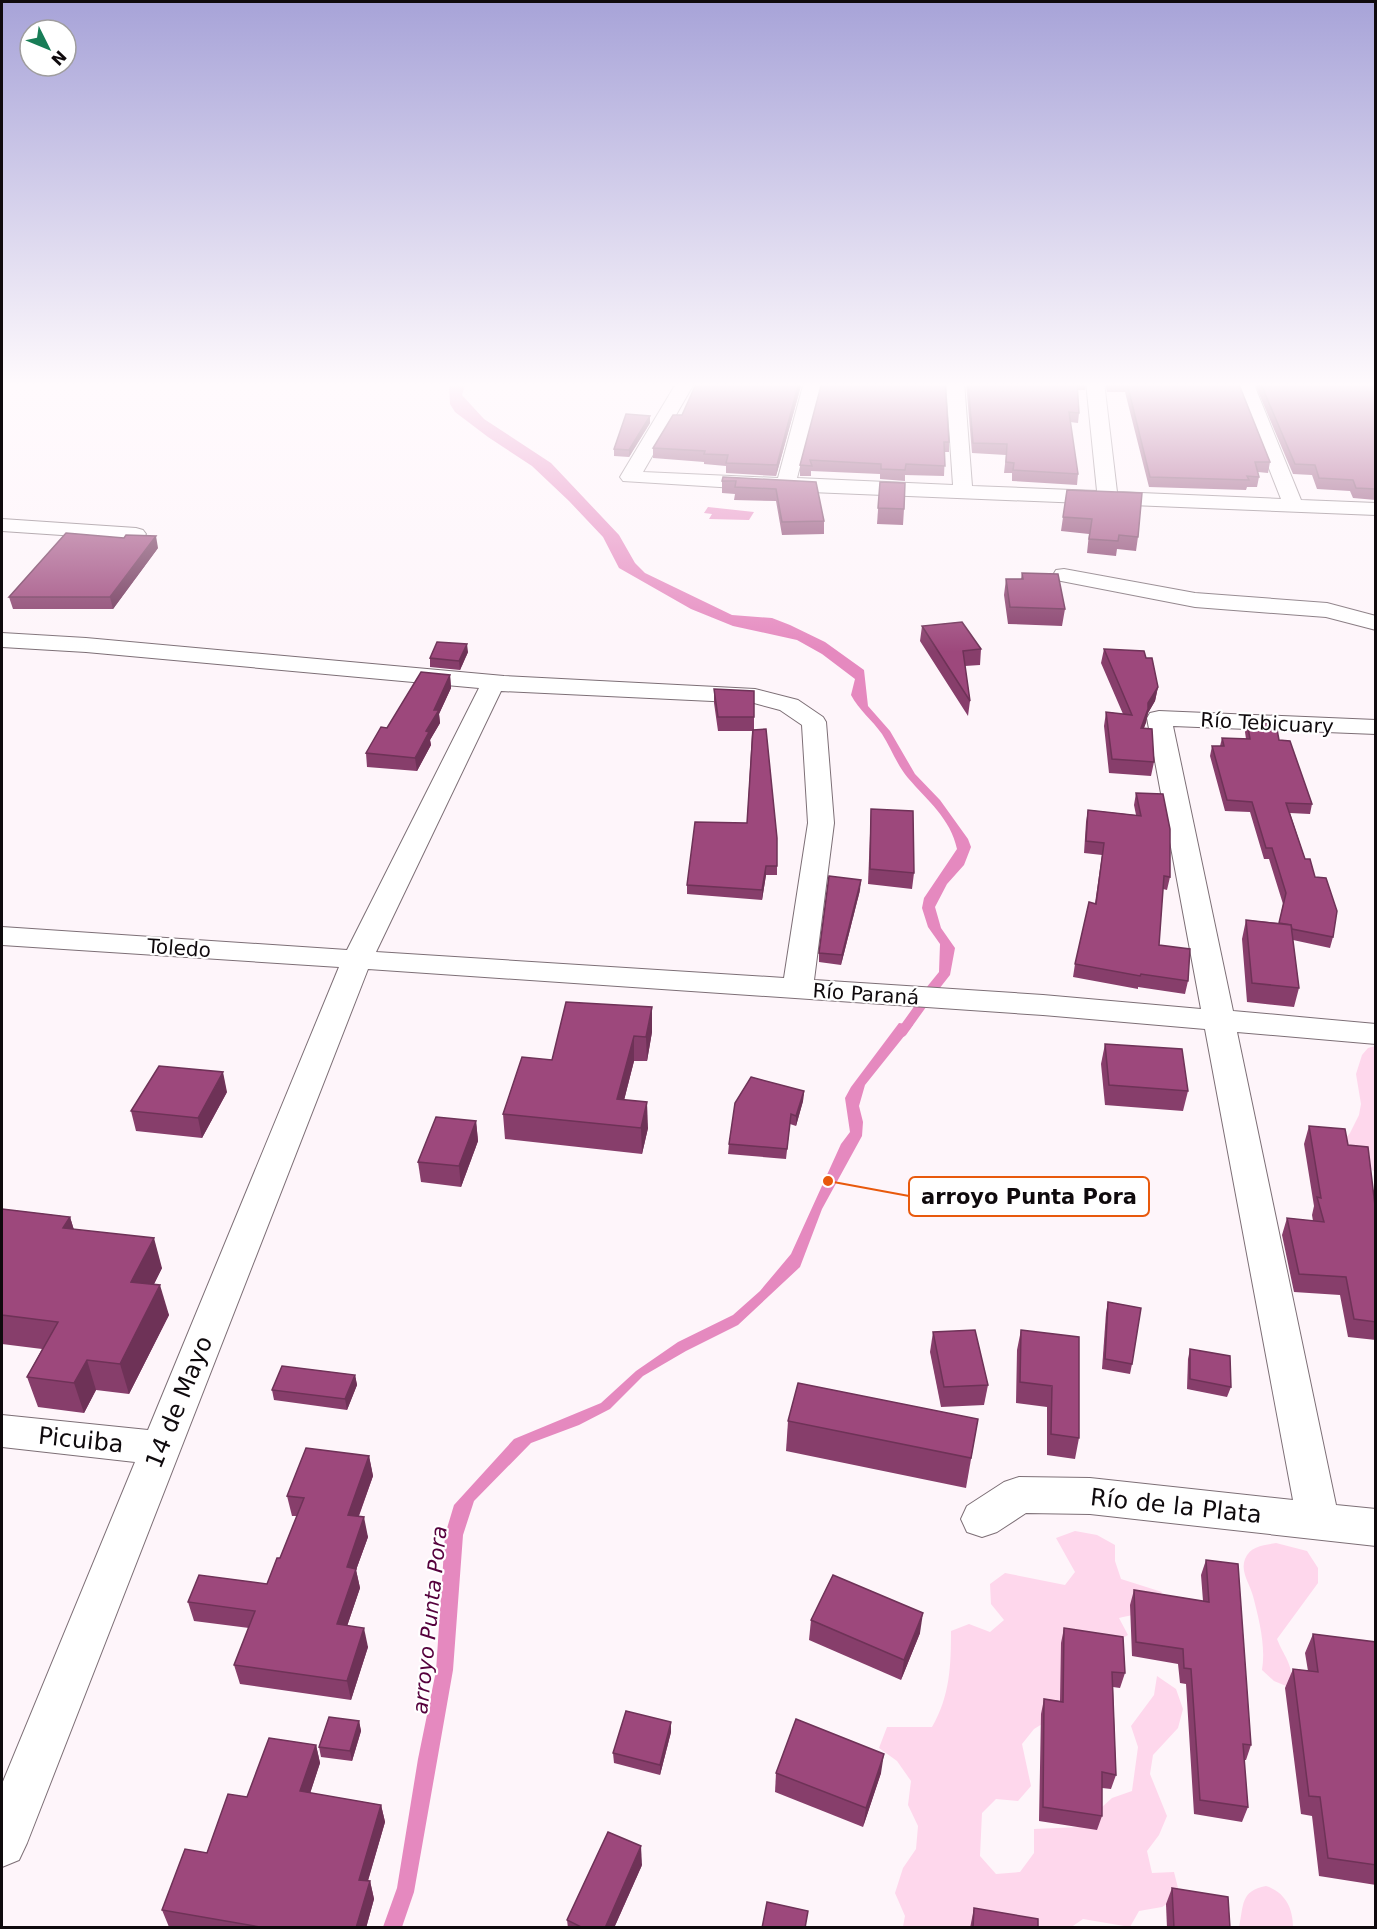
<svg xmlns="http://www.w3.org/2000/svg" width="1377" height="1929" font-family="'DejaVu Sans',sans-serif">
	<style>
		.green { fill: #fed7ec }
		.water { fill: #e589bf }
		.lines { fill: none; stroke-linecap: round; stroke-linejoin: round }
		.stream { stroke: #e589bf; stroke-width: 10 }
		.street-casing { stroke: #7d6f76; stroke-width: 2 }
		.street { fill: #fff; fill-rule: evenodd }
		.wall { fill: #873e6b }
		.shaded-wall { fill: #6e3257 }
		.building { fill: #9d487c; stroke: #6e3257; stroke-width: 1.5 }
		.labels { text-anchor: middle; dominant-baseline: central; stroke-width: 4.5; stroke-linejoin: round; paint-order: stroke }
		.street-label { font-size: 20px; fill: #0f0a0d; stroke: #fff }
		.water-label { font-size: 21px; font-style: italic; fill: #56013d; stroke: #fff }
		.near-street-label { font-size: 24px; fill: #0f0a0d; stroke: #fff }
		.leader { fill: none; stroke: #e8590c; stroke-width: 2 }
		.callout-dot { fill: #e8590c; stroke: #fff; stroke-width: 2 }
		.callout { fill: #fff; stroke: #e8590c; stroke-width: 2 }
		.callout-label { font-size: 21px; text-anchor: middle; font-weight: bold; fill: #0f0a0d }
	</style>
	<rect width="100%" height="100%" fill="#fef5fa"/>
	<g class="green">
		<polygon points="1375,1046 1375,1172 1339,1146 1350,1133 1359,1115 1361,1104 1356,1074 1362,1055 1368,1048"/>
		<path d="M1075,1531L1097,1535L1115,1545V1561L1121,1579L1162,1592C1150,1613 1142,1613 1119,1618L1128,1635L1112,1644L1052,1718L1034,1729L1022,1744L1031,1786L1018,1801L996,1799L982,1813L980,1856L996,1874L1020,1872L1034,1853V1829L1080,1827L1112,1798L1132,1791L1138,1747L1131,1726L1154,1695L1157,1676L1176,1689L1183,1709L1178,1728L1153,1755L1150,1774L1167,1816L1159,1835L1147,1851L1152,1873L1174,1872L1180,1896L1162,1907L1139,1911L1130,1927L1083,1919L1070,1928L903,1927L905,1916L895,1893L903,1868L916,1849L918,1826L908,1805L911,1781L897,1761L879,1748L887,1727H932C950,1696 951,1665 951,1631L969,1624L990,1632L1004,1620L991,1604L990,1584L1005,1573L1065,1585L1075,1572L1056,1538Z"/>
		<path d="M1276,1543L1307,1551L1318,1568V1583L1277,1639C1285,1659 1294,1664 1291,1688L1274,1681L1262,1670C1266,1646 1259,1619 1253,1596C1250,1584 1240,1572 1245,1559C1250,1546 1264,1545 1276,1543Z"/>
		<path d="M1266,1886C1285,1892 1293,1908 1293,1927H1239C1244,1905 1240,1891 1266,1886Z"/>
	</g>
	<g class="water">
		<path d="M452,382H466L462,395L484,419L551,463L619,535L635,563L645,573L732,615L772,618L790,625L825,642L864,670L868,706L890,731L915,774L940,800L968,839L971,847L964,865L947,884L935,907L941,928L955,948L950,975L939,989L926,988L939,972L940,944L928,927L922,908L924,898L957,849C951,819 927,800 908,778C897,765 891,748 882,734C872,720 859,710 851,695L855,679L822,654L797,640L733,626L691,609L619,568L603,537L569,501L532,466L488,437L455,412L450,404L449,386Z"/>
		<polygon points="708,507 754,512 749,520 709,519 712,514 704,513"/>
		<polygon points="899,1023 913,1025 865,1085 859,1106 863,1122 862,1136 822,1209 800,1267 738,1325 686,1351 643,1376 610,1409 579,1425 531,1443 474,1501 463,1535 453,1670 414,1892 402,1927 383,1927 397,1888 418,1759 436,1671 445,1535 454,1505 514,1439 601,1403 636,1371 678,1342 733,1315 760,1291 791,1254 841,1144 850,1132 845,1098 851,1087"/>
	</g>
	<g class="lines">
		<polyline class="stream" points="902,1032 927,997"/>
		<defs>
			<g id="street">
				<polygon points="677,382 695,382 643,472 778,478 804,382 822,382 797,478 953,485 946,382 964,382 972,486 1097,491 1086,382 1104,382 1117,492 1281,499 1235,382 1253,382 1301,500 1376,503 1376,515 786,491 623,481 620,477"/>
				<polygon points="2,519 136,528 143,530 146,534 143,538 136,540 2,531"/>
				<polygon points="1064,569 1195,593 1327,603 1376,616 1376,630 1326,617 1195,607 1056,580 1053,575 1056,570"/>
				<path d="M2,633L86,638L504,676L755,689L798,700L823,717L826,722L834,823L814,980L1043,995L1201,1009L1147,718L1150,713L1159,711L1376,720V734L1173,726L1233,1011L1376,1024V1044L1237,1032L1336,1505L1376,1509V1546L1090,1514L1026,1513L997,1532L982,1537L967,1532L961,1519L967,1506L1004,1482L1019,1477L1090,1478L1293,1500L1205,1029L1043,1015L368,969L27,1843L19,1860L2,1867V1784L135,1462L2,1447V1415L148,1430L339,967L2,945V927L347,950L479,688L86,652L2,647ZM501,691L754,703L780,710L802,725L808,823L784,978L376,952Z"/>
			</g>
		</defs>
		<use href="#street" class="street-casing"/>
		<use href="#street" class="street"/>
	</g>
	<g class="wall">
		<polygon points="802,382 776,476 726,473 726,466 704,464 704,462 653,458 653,448 682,415"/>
		<polygon points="822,382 949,442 949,452 945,452 944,476 905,475 905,481 880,479 880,474 811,471 811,476 800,476 800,465"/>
		<polygon points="966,382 1086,382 1085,390 1077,390 1079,413 1078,423 1070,422 1078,474 1077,485 1012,481 1012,473 1004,473 1006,455 972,453"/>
		<polygon points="1105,382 1238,382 1270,462 1268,473 1258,472 1259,477 1257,487 1247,487 1246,490 1149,487 1125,392 1107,392"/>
		<polygon points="1254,382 1376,382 1376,500 1353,498 1350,491 1317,489 1312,475 1293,474"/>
		<polygon points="650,416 650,423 629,457 614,456 614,449"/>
		<polygon points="722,481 816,482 824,521 824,534 782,535 776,501 734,500 735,494 722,493"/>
		<polygon points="880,482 904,509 903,525 877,524"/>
		<polygon points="1067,490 1138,537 1136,551 1117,549 1116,556 1087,553 1089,534 1061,531"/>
		<polygon points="158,548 113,609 13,609 9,597"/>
		<polygon points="1022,573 1065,609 1062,626 1008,624 1004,595 1006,579 1021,579"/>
		<polygon points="922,626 981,649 980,665 965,666 970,701 968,716 920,641"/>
		<polygon points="1104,649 1146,658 1158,687 1155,701 1148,713 1144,728 1154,762 1151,776 1109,773 1104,726 1106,712 1123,714 1101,663"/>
		<polygon points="468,652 460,670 430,667 430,658"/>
		<polygon points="450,675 451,688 439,714 440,723 430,740 431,745 417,771 367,767 366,753"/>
		<polygon points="714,689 754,717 754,730 777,838 777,875 766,875 762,900 687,894 687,885 747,823 752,731 718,731 714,703"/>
		<polygon points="1247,722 1279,740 1312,804 1310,814 1290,813 1305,859 1333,937 1330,948 1293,940 1299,988 1294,1007 1247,1002 1242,939 1246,920 1279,923 1283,904 1269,859 1264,859 1250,812 1225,811 1210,756 1212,746 1220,746 1222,738 1246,739 1245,732"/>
		<polygon points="1136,793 1170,877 1167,890 1163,889 1159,945 1188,981 1185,994 1138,987 1138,989 1073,977 1075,964 1095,903 1102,855 1084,853 1086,822 1088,810 1136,815 1134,805"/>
		<polygon points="871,809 914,873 912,889 868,884"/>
		<polygon points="860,890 841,965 819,962 819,953"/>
		<polygon points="566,1002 652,1032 647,1061 634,1061 624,1100 648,1128 642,1154 505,1139 503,1114 552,1060"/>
		<polygon points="1105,1044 1188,1091 1183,1111 1105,1105 1101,1064"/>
		<polygon points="804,1091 803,1101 796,1126 790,1124 786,1159 728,1154 729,1144"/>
		<polygon points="227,1092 202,1138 136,1131 131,1111"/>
		<polygon points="476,1121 478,1141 461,1187 421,1182 418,1162"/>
		<polygon points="1309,1126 1348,1145 1376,1214 1376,1340 1348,1337 1340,1295 1294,1292 1282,1235 1287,1218 1313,1221 1312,1215 1314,1206 1304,1144"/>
		<polygon points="2,1209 70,1217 74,1230 162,1268 154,1284 169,1315 129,1394 96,1390 84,1413 38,1407 27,1377 42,1349 2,1344"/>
		<polygon points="1108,1302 1132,1364 1130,1374 1102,1369 1106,1313"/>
		<polygon points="1021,1330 1079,1438 1075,1459 1047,1455 1047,1407 1016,1403 1017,1350"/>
		<polygon points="933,1332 988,1385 984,1405 941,1407 930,1352"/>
		<polygon points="1190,1349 1231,1387 1227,1397 1187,1389 1188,1359"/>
		<polygon points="355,1375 357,1385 347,1410 274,1400 272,1390"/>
		<polygon points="978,1419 966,1488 786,1451 788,1421"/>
		<polygon points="369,1456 373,1476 359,1516 368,1537 356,1570 360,1588 347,1626 368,1647 351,1700 240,1684 234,1665 249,1628 194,1621 188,1602 267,1584 280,1558 297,1516 292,1516 287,1496"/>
		<polygon points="1206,1560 1251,1745 1246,1760 1244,1760 1248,1807 1242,1822 1194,1814 1186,1684 1180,1683 1178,1664 1132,1656 1130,1605 1134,1590 1203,1601 1201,1575"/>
		<polygon points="811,1620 920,1633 901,1680 809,1640"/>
		<polygon points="1064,1628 1125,1673 1120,1688 1113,1687 1116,1775 1111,1789 1102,1788 1102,1816 1097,1830 1039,1821 1041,1714 1044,1699 1060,1701 1061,1643"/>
		<polygon points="1313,1634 1376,1642 1376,1885 1319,1876 1312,1816 1301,1814 1285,1688 1293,1669 1308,1671 1305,1653"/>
		<polygon points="359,1721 361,1731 352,1761 321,1757 319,1747"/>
		<polygon points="671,1732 660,1775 614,1763 613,1753"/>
		<polygon points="316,1745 320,1763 310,1793 381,1805 385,1822 368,1881 370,1881 374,1899 366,1928 169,1927 162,1910 207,1853 247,1797"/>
		<polygon points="776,1773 881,1773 863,1827 775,1792"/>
		<polygon points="642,1865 614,1928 568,1928 567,1920"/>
		<polygon points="1172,1888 1230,1928 1167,1928 1166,1904"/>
		<polygon points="974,1908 973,1928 970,1928"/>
	</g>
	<g class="shaded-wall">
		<polygon points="799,382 802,382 776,476 777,465"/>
		<polygon points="650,416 650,423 629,457 629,450"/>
		<polygon points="156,536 158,548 113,609 110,597"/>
		<polygon points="467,644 468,652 460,670 459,661"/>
		<polygon points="450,675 451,688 439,714 440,723 430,740 431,745 417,771 415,758 434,710"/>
		<polygon points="1158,687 1155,701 1148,713 1146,723 1138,742 1141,728 1148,703"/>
		<polygon points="766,866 766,875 762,900 762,890"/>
		<polygon points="861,880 860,890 841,965 842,955"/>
		<polygon points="652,1007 652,1032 647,1061 646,1037"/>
		<polygon points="634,1036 634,1061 618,1124 617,1099"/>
		<polygon points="223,1072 227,1092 202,1138 198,1118"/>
		<polygon points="804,1091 803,1101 796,1126 796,1116"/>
		<polygon points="647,1102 648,1128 642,1154 641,1128"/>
		<polygon points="476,1121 478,1141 461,1187 459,1166"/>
		<polygon points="70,1217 79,1247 63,1228"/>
		<polygon points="154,1238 162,1268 140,1312 131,1282"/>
		<polygon points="160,1285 169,1315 129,1394 120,1364"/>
		<polygon points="87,1360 96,1390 84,1413 74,1383"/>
		<polygon points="355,1375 357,1385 347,1410 345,1399"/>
		<polygon points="369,1456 373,1476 352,1534 348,1515"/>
		<polygon points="364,1517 368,1537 356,1570 360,1588 341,1644 337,1624 347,1567"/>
		<polygon points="923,1613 920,1633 901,1680 904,1660"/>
		<polygon points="364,1628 368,1647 351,1700 347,1681"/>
		<polygon points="359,1721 361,1731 352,1761 350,1751"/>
		<polygon points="671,1722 671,1732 660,1775 660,1765"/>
		<polygon points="316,1745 320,1763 305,1809 300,1791"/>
		<polygon points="884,1754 881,1773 863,1827 866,1808"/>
		<polygon points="381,1805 385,1822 363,1897 359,1880"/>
		<polygon points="641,1846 642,1865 614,1928 605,1928"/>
		<polygon points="370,1881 374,1899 366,1928 356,1928"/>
	</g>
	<g class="building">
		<polygon points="697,382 799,382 777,465 726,463 728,455 704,454 705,451 653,448 673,415 682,415"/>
		<polygon points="822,382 945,382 949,442 944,442 945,466 906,464 905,470 881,469 881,464 810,460 812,466 800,465"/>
		<polygon points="968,382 1077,382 1079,413 1069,412 1078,474 1013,470 1014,463 1006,462 1007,444 973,443"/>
		<polygon points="1112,382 1238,382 1270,462 1255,462 1259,477 1247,476 1249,480 1150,477 1127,383"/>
		<polygon points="1260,382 1376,382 1376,489 1356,488 1353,480 1319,478 1315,465 1295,464"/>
		<polygon points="626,414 650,416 629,450 614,449"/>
		<polygon points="723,477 816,482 824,521 782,522 776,489 735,487 736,481 722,481"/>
		<polygon points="880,482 905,483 904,509 878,508"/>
		<polygon points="1067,490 1142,493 1138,537 1119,535 1118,541 1089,539 1092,519 1063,517"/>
		<polygon points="66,533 124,538 126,535 156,536 110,597 9,597"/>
		<polygon points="1022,573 1058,574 1065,609 1010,607 1006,579 1023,579"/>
		<polygon points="962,622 981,649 963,651 970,701 922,626"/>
		<polygon points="437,642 467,644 459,661 430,658"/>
		<polygon points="1104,649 1144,651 1146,658 1152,658 1158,687 1148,703 1148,709 1141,728 1152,729 1154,762 1112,759 1106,712 1132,715"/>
		<polygon points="421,672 450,675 434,710 439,710 426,731 429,732 415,758 366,753 381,727 387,728"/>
		<polygon points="714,689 754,691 754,717 718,717"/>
		<polygon points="1247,722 1276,724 1279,740 1290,741 1312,804 1286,803 1305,859 1310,859 1315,877 1326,878 1337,911 1333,937 1292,929 1291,925 1279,923 1286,893 1272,848 1266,848 1252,802 1227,800 1212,746 1224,746 1222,738 1250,739"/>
		<polygon points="766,729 777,838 777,866 766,866 762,890 687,885 695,822 747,823 753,730"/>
		<polygon points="1136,793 1163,794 1170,829 1170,877 1164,876 1159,945 1190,949 1188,981 1141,974 1140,976 1075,964 1089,902 1096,904 1104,843 1086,841 1088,810 1141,816"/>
		<polygon points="871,809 913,811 914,873 870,869"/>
		<polygon points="829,876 861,880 842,955 819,953"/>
		<polygon points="1246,920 1291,925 1299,988 1252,983"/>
		<polygon points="566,1002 652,1007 646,1037 634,1036 617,1099 647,1102 641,1128 503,1114 522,1057 552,1060"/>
		<polygon points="1105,1044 1182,1049 1188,1091 1109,1085"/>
		<polygon points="159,1066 223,1072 198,1118 131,1111"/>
		<polygon points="751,1077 804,1091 796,1116 791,1114 787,1149 729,1144 735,1103"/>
		<polygon points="436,1117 476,1121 459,1166 418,1162"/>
		<polygon points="1309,1126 1345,1129 1348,1145 1368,1147 1376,1214 1376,1322 1354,1319 1346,1277 1299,1274 1287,1218 1324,1222 1317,1197 1321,1198"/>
		<polygon points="2,1209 70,1217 63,1228 154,1238 131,1282 160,1285 120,1364 87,1360 74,1383 27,1377 58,1322 2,1315"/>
		<polygon points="1108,1302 1141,1308 1132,1364 1105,1359"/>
		<polygon points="975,1330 988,1385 944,1387 933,1332"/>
		<polygon points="1021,1330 1079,1337 1079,1438 1051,1434 1052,1386 1020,1382"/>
		<polygon points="1190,1349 1230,1356 1231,1387 1190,1379"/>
		<polygon points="282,1366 355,1375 345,1399 272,1390"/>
		<polygon points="798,1383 978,1419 971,1458 788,1421"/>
		<polygon points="306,1448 369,1456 348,1515 364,1517 347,1567 356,1569 337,1624 364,1628 347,1681 234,1665 255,1611 188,1602 199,1575 267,1584 277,1558 280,1558 304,1498 287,1496"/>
		<polygon points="1206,1560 1238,1564 1251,1745 1243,1744 1248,1807 1200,1800 1191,1669 1184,1668 1183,1649 1136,1642 1134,1590 1209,1602"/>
		<polygon points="833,1575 923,1613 904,1660 811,1620"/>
		<polygon points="1064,1628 1123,1637 1125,1673 1112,1672 1116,1775 1102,1772 1102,1816 1043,1807 1044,1699 1063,1702"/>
		<polygon points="1313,1634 1376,1642 1376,1865 1328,1858 1320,1797 1309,1796 1293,1669 1318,1672"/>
		<polygon points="626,1711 671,1722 660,1765 613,1753"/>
		<polygon points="329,1717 359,1721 350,1751 319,1747"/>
		<polygon points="796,1719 884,1754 866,1808 776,1773"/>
		<polygon points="269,1738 316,1745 300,1791 381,1805 359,1880 370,1881 356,1928 266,1928 162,1910 185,1849 207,1853 228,1794 247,1797"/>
		<polygon points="608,1832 641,1846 605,1928 583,1928 567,1920"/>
		<polygon points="1172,1888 1228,1897 1230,1928 1174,1928"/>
		<polygon points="767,1902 808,1911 805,1928 762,1928"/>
		<polygon points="974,1908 1038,1919 1038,1928 973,1928"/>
	</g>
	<linearGradient id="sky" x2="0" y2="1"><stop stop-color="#a7a3d8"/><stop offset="0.59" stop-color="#fffafd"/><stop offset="1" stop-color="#fffafd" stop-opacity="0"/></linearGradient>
	<rect width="1377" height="652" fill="url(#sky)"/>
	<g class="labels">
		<g class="street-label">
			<text transform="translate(1267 723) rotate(3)">Río Tebicuary</text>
			<text transform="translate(179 948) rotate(4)">Toledo</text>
			<text transform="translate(866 994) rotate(4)">Río Paraná</text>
		</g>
		<g class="water-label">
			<text transform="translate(430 1620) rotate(-84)">arroyo Punta Pora</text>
		</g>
		<g class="near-street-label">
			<text transform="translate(179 1402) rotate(-68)">14 de Mayo</text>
			<text transform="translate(81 1440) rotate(6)">Picuiba</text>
			<text transform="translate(1176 1506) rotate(6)">Río de la Plata</text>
		</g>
	</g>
	<path class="leader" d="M828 1181L909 1196"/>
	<circle class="callout-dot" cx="828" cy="1181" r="6"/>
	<rect class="callout" x="909" y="1177" width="240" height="39" rx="6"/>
	<g class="callout-label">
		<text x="1029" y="1204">arroyo Punta Pora</text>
	</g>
	<rect width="1377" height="1929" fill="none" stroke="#0f0a0d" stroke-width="6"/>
	<g transform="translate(48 48) rotate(133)"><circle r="28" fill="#ffffff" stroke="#9f9d9e" stroke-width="1.5"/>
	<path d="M0-4.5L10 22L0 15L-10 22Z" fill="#187d57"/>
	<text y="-9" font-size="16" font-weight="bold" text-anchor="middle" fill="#0f0a0d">N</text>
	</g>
</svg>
